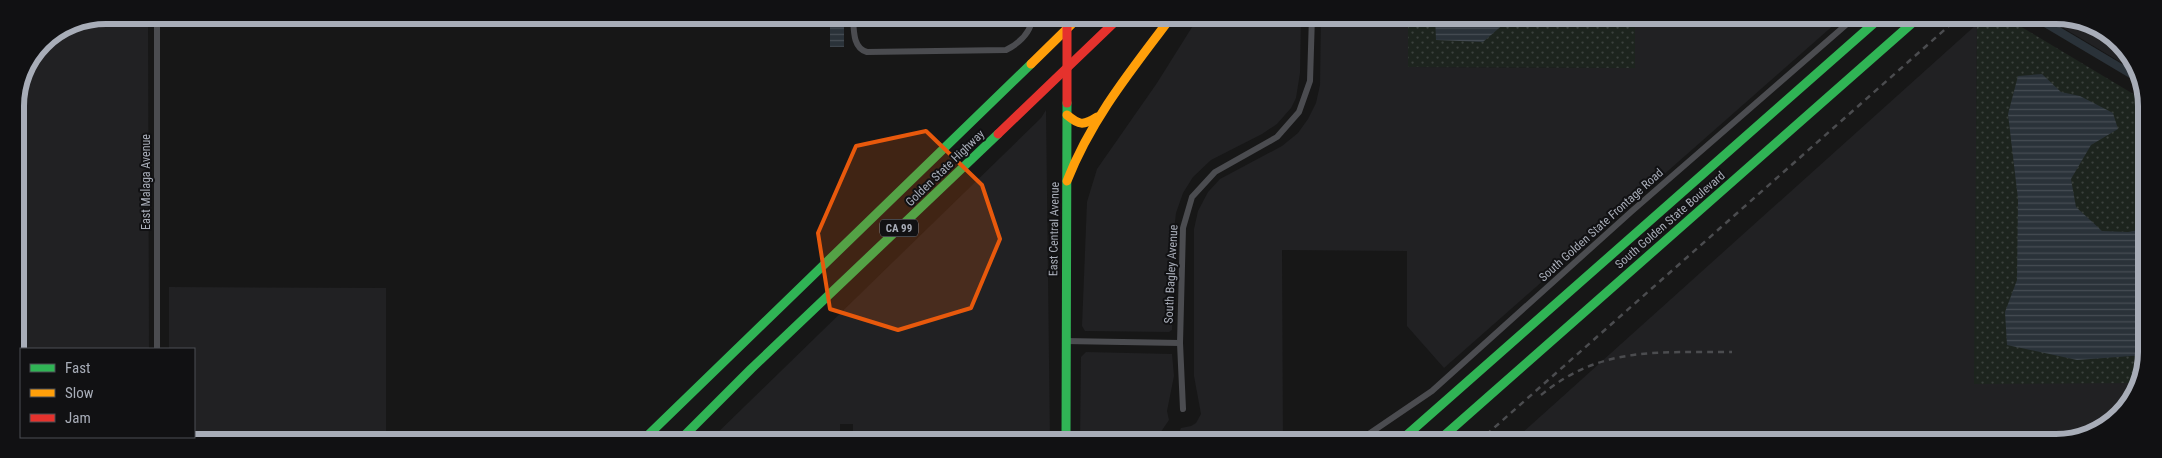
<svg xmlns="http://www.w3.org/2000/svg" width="2162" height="458" font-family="'Roboto Condensed',sans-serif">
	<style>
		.built { fill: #212123 }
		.grass { fill: url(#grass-dots) }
		.water { fill: url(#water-rules) }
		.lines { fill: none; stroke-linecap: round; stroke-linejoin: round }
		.canal { stroke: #2a3239; stroke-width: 8 }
		.street { stroke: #4b4c50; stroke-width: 6 }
		.fast { stroke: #30b455; stroke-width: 9 }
		.slow { stroke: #ff9f0a; stroke-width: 9 }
		.jam { stroke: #e5322d; stroke-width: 9 }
		.rail { stroke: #4b4c4f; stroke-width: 2.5; stroke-dasharray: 6 5; stroke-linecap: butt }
		.jam-bridge { stroke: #e5322d; stroke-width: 9 }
		.marked { fill: #e8590c; fill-opacity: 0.2; stroke: #e8590c; stroke-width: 4; stroke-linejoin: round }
		.labels { text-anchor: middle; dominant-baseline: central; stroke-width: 4; stroke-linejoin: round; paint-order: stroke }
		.shield { fill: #111113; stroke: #7b7e86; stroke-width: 1 }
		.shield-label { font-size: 11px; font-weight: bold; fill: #a8adb8 }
		.street-label { font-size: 12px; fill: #a8adb8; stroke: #111113 }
		.rim { fill: none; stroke: #a8adb8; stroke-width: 6 }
	</style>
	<defs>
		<pattern id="grass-dots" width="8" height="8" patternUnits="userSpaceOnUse" patternTransform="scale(1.25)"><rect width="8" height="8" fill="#1d241e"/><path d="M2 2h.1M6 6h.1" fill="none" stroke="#3b413d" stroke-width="1.8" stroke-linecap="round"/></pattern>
		<pattern id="water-rules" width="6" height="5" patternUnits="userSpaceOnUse" patternTransform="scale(1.25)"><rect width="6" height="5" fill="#2a3239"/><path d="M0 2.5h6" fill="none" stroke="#464d54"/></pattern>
	</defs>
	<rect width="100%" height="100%" fill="#171717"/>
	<g class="built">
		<polygon points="106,15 148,15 149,349 21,349 21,378 17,370 15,100 42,41 71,22"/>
		<polygon points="1199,16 1301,16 1300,73 1296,98 1291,108 1277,124 1262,134 1211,160 1193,177 1183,193 1176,213 1174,231 1172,330 1169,332 1085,331 1082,326 1087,202 1097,169 1157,83"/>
		<polygon points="1321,16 1408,16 1408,67 1635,68 1635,16 1844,16 1444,368 1407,326 1407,251 1282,250 1283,442 1175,442 1181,428 1191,426 1196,423 1201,414 1194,376 1194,229 1198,211 1208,192 1220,179 1282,146 1298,133 1308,119 1316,103 1320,85"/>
		<polygon points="2045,17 2074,17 2120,41 2137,72"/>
		<polygon points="1977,24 1975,383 2137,383 2116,421 2062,443 1512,442"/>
		<polygon points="1046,110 1050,442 853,442 853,424 840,424 840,442 708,442 1041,118"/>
		<polygon points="169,287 386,288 386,442 169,441 169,437 194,437 194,349 169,349"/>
		<polygon points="1086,352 1172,354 1174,376 1167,411 1169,420 1154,442 1080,442 1081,357"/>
		<polygon points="80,437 149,437 149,441 88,441"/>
	</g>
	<g class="grass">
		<polygon points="1408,16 1635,16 1635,68 1408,67"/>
		<polygon points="1986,17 2005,17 2145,101 2145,370 2137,383 1974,384 1977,24"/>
	</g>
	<g class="water">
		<rect x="830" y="16" width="14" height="31"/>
		<polygon points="1435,16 1504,16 1506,22 1483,42 1436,40"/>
		<polygon points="2042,74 2061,92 2080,96 2113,113 2118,129 2091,145 2071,179 2076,207 2102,231 2128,232 2145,229 2145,355 2077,360 2007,345 2005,312 2017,280 2018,199 2008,114 2018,76"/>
	</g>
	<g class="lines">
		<polyline class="canal" points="2035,17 2141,80"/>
		<g class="street">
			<polyline points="157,15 157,349"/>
			<path d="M853,16C854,28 852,48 867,52L1006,50C1020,43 1031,32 1033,16"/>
			<polyline points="1065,341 1180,343"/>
			<polyline points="1183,409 1180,343 1183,228 1192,197 1215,172 1277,137 1299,112 1310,81 1312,16"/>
			<polyline points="158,437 158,441"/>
			<polyline points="1357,442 1432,391 1632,211 1855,17"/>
		</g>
		<g class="fast">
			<polyline points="641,442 1031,64"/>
			<polyline points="678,442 751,369 998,134"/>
			<polyline points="1066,442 1067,103"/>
			<polyline points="1399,442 1881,17"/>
			<polyline points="1437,442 1919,17"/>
		</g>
		<g class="slow">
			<polyline points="1031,64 1080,16"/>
			<path d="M1067,115C1079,125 1083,126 1097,117"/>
			<path d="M1067,181C1091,119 1132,69 1172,16"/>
		</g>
		<polyline class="jam" points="998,134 1121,16"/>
		<g class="rail">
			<path d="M1541,395C1602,345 1659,353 1732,352"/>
			<polyline points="1478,442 1959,17"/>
		</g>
		<polyline class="jam-bridge" points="1067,16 1067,103"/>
	</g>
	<path class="marked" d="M926,131L982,185L1000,239L971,308L898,330L830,309L818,233L856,146Z"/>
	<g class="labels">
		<rect class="shield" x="880" y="219.5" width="38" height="17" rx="4"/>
		<g class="shield-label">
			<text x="899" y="228">CA 99</text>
		</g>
		<g class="street-label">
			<text transform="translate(945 168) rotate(-44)">Golden State Highway</text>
			<text transform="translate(146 182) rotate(-90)">East Malaga Avenue</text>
			<text transform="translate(1670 220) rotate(-41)">South Golden State Boulevard</text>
			<text transform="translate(1601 225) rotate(-42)">South Golden State Frontage Road</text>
			<text transform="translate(1054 229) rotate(-89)">East Central Avenue</text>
			<text transform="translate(1171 274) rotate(-87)">South Bagley Avenue</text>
		</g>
	</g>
	<path d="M0 0H2162V458H0ZM106 24H2056A82 82 0 0 1 2138 106V352A82 82 0 0 1 2056 434H106A82 82 0 0 1 24 352V106A82 82 0 0 1 106 24Z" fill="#111113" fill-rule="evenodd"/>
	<path class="rim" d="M106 24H2056A82 82 0 0 1 2138 106V352A82 82 0 0 1 2056 434H106A82 82 0 0 1 24 352V106A82 82 0 0 1 106 24Z"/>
	<rect x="20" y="348" width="175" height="90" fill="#111113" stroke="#4d4f55"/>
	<rect x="30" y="364" width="25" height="8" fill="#30b455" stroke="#4d4f55"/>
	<text x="65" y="373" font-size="15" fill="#a8adb8">Fast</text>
	<rect x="30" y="389" width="25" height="8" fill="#ff9f0a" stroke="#4d4f55"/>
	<text x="65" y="398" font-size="15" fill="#a8adb8">Slow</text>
	<rect x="30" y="414" width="25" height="8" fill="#e5322d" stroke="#4d4f55"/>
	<text x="65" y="423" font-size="15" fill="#a8adb8">Jam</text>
</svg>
